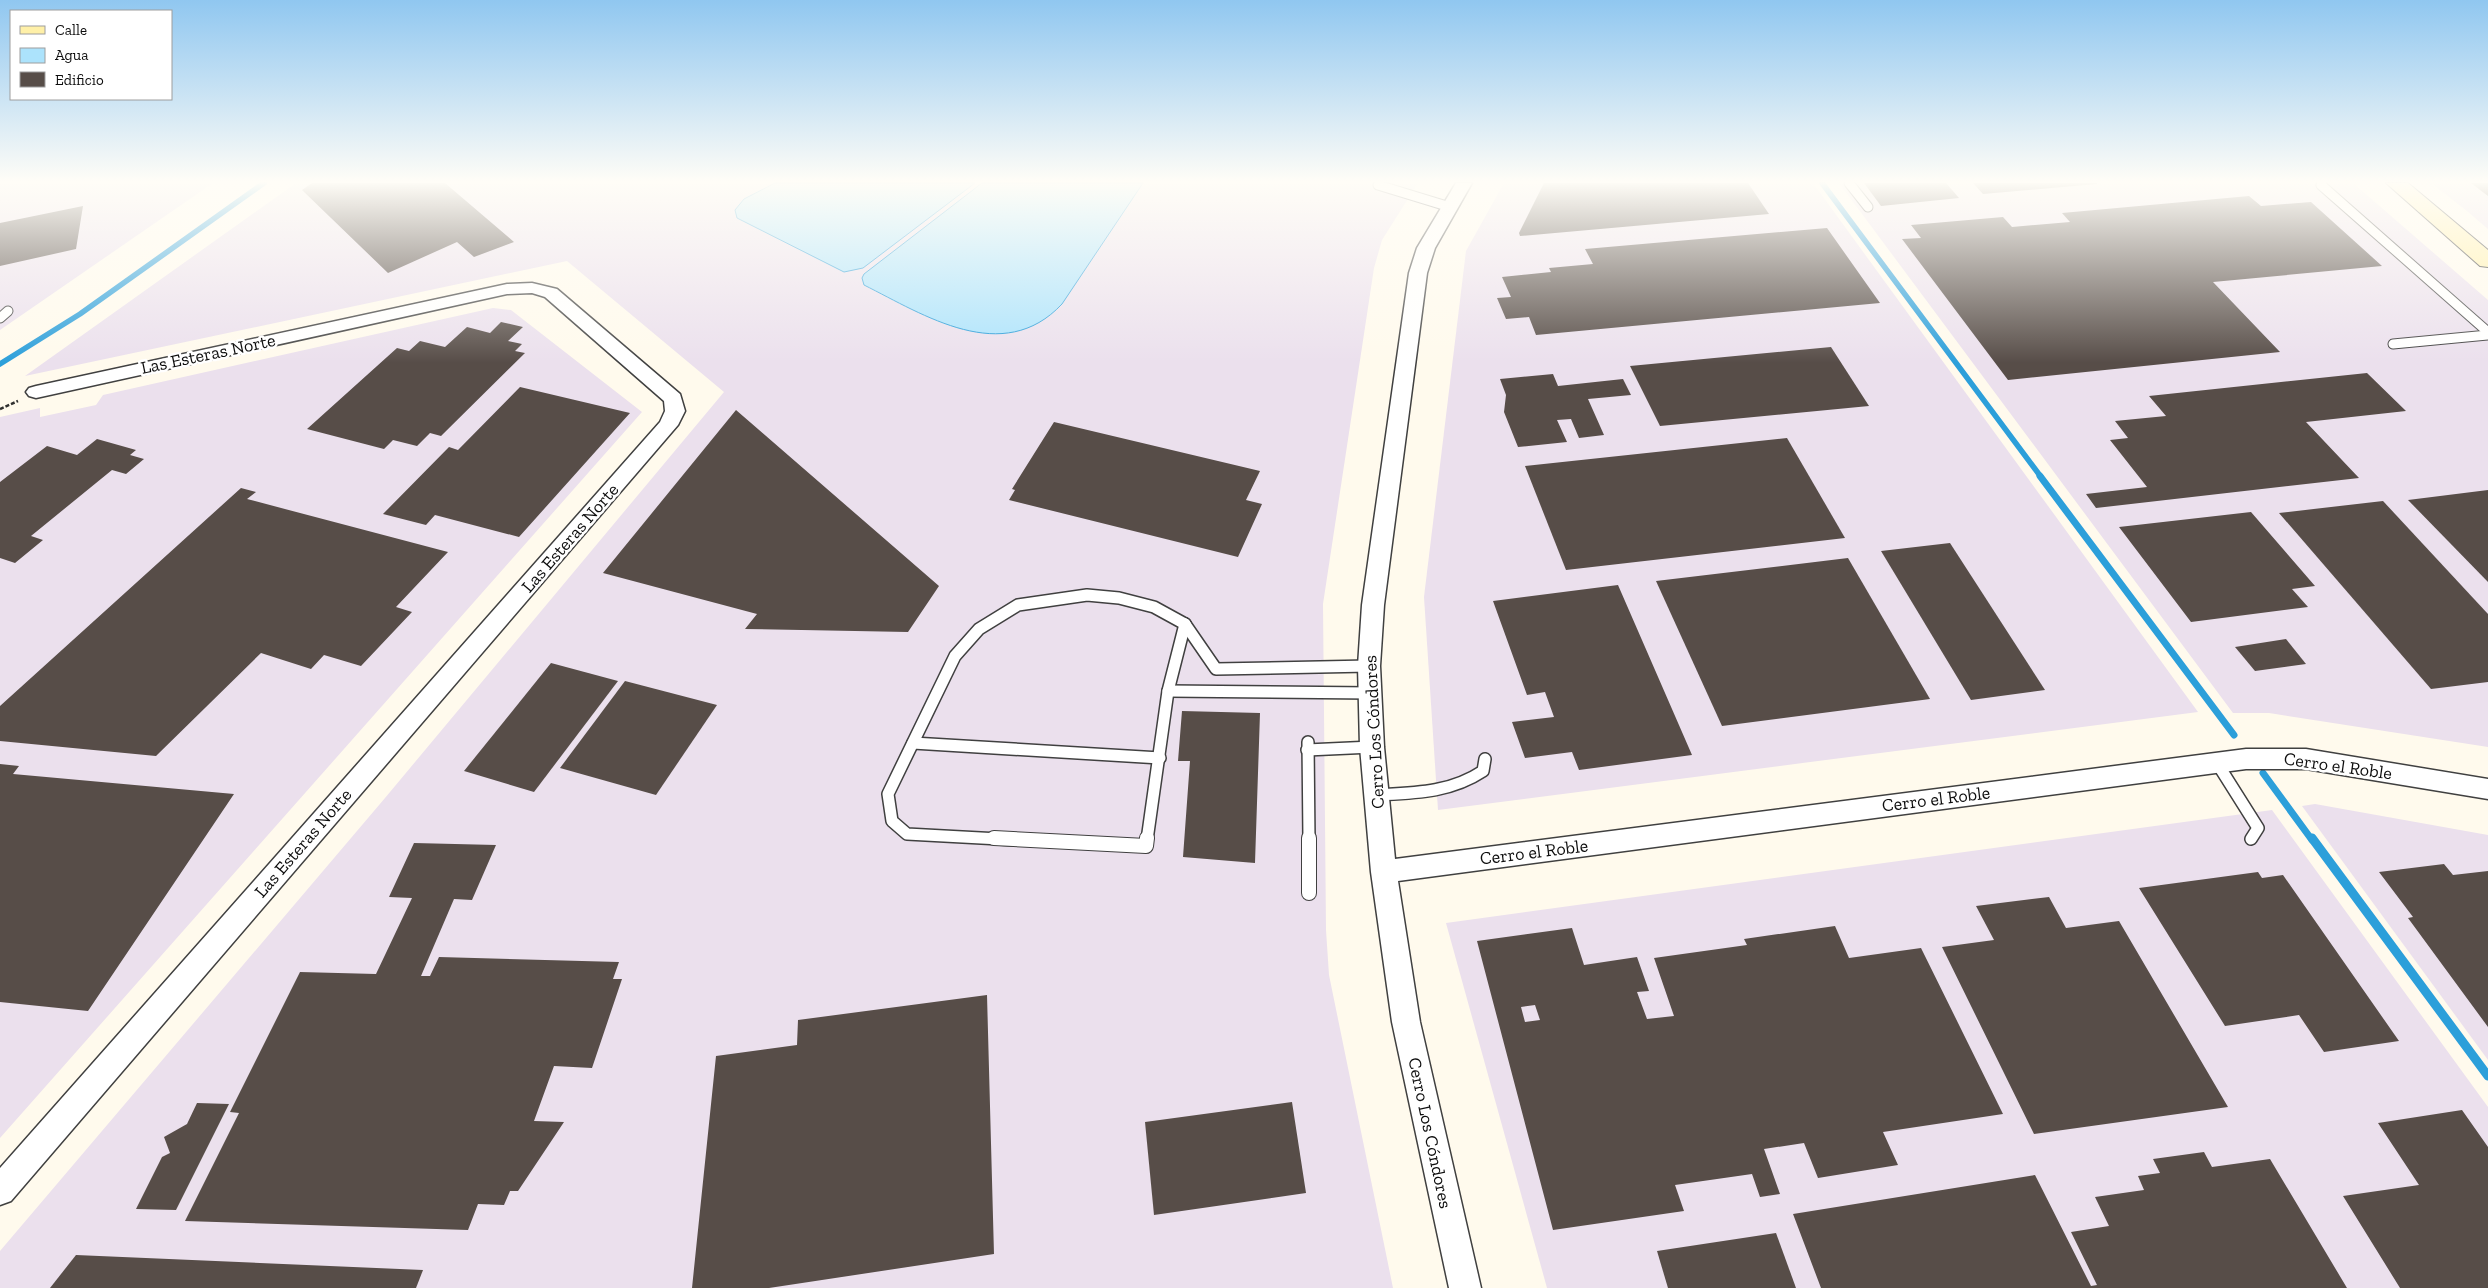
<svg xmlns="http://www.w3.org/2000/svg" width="2488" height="1288" font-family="'Zilla Slab',serif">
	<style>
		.industrial { fill: #ebe0ed }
		.water { fill: #ace3fc; stroke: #2c9fda }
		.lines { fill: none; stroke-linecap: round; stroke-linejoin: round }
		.stream-far2 { stroke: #2c9fda; stroke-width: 5.5 }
		.stream-far1 { stroke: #2c9fda; stroke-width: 7 }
		.stream { stroke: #2c9fda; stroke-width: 9 }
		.building { fill: #574d48; fill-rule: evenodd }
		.lane-far2-casing { stroke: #404040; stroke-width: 11 }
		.lane-far1-casing { stroke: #404040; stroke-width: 14 }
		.lane-casing { stroke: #404040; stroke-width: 16 }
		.street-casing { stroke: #404040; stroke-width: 3 }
		.secondary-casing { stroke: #2f2f2f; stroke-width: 2 }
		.path { stroke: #2f2f2f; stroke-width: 2.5; stroke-dasharray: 4 2; stroke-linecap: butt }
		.lane-far2 { stroke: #fff; stroke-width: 9 }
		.lane-far1 { stroke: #fff; stroke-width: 11 }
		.lane { stroke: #fff; stroke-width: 14 }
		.street { fill: #fff; fill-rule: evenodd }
		.secondary { fill: #fff0a8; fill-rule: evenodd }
		.labels { text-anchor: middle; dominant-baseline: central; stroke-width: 5; stroke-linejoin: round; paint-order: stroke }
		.street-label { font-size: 18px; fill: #0d0d0d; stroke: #fff }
	</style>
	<rect width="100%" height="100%" fill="#fffaed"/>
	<g class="industrial">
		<polygon points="0,183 213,183 0,330"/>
		<polygon points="296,183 1418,183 1382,240 1374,268 1323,604 1326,930 1329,975 1393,1288 0,1288 0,1251 385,798 724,392 567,261 25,376"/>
		<polygon points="1504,183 1813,183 2198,712 1438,810 1424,597 1466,251"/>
		<polygon points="1839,183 2353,183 2488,300 2488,747 2269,713 2233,713"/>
		<polygon points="2431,183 2488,183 2488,229 2467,211"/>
		<polygon points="493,308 511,310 642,412 0,1138 0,417 40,408 40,417 96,405 103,395"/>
		<polygon points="2315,804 2488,835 2488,1060 2302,806"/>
		<polygon points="2272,810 2488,1107 2488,1288 1547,1288 1446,923"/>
	</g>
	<g class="water">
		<polygon points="775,183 975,183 863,268 844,272 737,218 735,210 744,199"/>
		<path d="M982,183H1143L1062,304C1003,367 924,315 864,285L862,278L864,274Z"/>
	</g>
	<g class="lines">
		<g class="stream-far2">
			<polyline points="1822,183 2041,477"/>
			<polyline points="0,364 80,314 264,183"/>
		</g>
		<g class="stream-far1">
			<polyline points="2040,476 2234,735"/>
			<polyline points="2263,773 2312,840"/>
		</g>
		<polyline class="stream" points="2312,838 2488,1076"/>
	</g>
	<g class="building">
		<polygon points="312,183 445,183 514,242 474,257 457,242 388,273 302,190"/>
		<polygon points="1544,183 1748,183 1769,214 1520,236 1519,233"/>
		<polygon points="1864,183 1946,183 1959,198 1881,206"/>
		<polygon points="1973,183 2097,183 2097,184 1983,194"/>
		<polygon points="2471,183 2488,183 2488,196"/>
		<polygon points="2249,196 2261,206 2311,202 2382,266 2213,282 2280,352 2008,380 1902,239 1921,238 1911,225 2003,217 2012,227 2070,222 2062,213"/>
		<polygon points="83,206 76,249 0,266 0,223"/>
		<polygon points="1827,228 1880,303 1536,335 1529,317 1506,319 1497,298 1511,297 1502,277 1551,272 1549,268 1593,264 1585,249"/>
		<polygon points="501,322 523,327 508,341 522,344 515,351 525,353 441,436 430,433 417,446 393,440 384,449 307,429 397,348 409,351 420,341 445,347 467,327 490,333"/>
		<polygon points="1831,347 1869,406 1660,426 1630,366"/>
		<polygon points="2367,373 2406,411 2306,422 2359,478 2096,508 2086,494 2147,487 2110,440 2128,438 2115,421 2166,416 2149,396"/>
		<polygon points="1553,374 1558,386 1623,379 1631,395 1588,399 1604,435 1579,438 1571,419 1557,420 1567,442 1518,447 1504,412 1506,395 1500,379"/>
		<polygon points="520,387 630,413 519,537 435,515 426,525 383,514 449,447 458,450"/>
		<polygon points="736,410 939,586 908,632 745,629 757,614 603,573"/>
		<polygon points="1054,422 1260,471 1246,500 1262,504 1238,557 1009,500 1015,490 1012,489"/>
		<polygon points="1787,438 1845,538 1566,570 1525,466"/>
		<polygon points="97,439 136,450 130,455 144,459 126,474 112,470 31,536 43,540 15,563 0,558 0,482 47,446 77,455"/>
		<polygon points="241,488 256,492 247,499 448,552 396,607 412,612 361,666 324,655 311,669 261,653 156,756 0,741 0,706"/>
		<polygon points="2488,490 2488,582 2408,500"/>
		<polygon points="2383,501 2488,614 2488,682 2431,689 2279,513"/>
		<polygon points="2251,512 2315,586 2292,589 2308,607 2191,622 2119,527"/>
		<polygon points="1950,543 2045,690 1971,700 1881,551"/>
		<polygon points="1848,558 1930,699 1722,726 1656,581"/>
		<polygon points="1618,585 1692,755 1579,770 1572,752 1525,758 1512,722 1554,717 1545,692 1527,695 1493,601"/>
		<polygon points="2286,639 2306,664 2255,671 2235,647"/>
		<polygon points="551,663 618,681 534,792 464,771"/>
		<polygon points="625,681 717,705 656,795 560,768"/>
		<polygon points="1182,711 1260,713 1255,863 1183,857 1190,761 1178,761"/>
		<polygon points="0,764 19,766 13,774 234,794 88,1011 0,1002"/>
		<polygon points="414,843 496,845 472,900 454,899 421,976 430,976 439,957 619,962 613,979 622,979 592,1068 554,1066 534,1121 564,1122 518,1191 510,1191 504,1205 478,1204 468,1230 185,1221 239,1113 230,1112 300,972 376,974 412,898 389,897"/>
		<polygon points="2444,864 2453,875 2488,871 2488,1027 2408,918 2413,917 2379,872"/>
		<polygon points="2258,872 2262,878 2283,875 2399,1041 2324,1052 2299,1015 2225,1026 2139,888"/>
		<polygon points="2049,897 2066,928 2119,921 2228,1107 2034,1134 1942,947 1994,940 1976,906"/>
		<path d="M1835,926L1849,958L1921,948L2003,1114L1883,1132L1898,1165L1818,1178L1804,1143L1764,1149L1780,1194L1760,1197L1752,1174L1675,1185L1684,1211L1553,1230L1477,941L1572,928L1584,965L1637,957L1649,991L1637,992L1647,1019L1674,1016L1654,958L1747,945L1744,939ZM1535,1005L1540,1020L1525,1022L1521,1007Z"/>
		<polygon points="987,995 994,1254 769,1288 692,1288 716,1056 797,1045 798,1020"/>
		<polygon points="1292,1102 1306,1193 1154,1215 1145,1122"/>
		<polygon points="197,1103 229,1104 176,1210 136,1209 162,1157 170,1153 164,1137 187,1124"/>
		<polygon points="2462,1110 2488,1147 2488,1288 2400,1288 2343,1196 2419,1185 2378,1123"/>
		<polygon points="2204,1152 2212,1167 2270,1159 2347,1288 1821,1288 1793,1214 2035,1175 2091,1286 2097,1285 2071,1232 2109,1226 2095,1197 2144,1190 2138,1176 2160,1173 2153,1159"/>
		<polygon points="1776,1233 1796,1288 1668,1288 1657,1251"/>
		<polygon points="76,1255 423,1270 416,1288 50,1288"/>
	</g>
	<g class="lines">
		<defs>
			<g id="lane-far2">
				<polyline points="1379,183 1378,185 1450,207"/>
				<polyline points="1849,183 1868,207"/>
				<polyline points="2322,183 2321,185 2488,332"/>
				<polyline points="0,318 8,311"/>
				<polyline points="2393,344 2488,335"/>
			</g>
			<g id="lane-far1">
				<polyline points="1185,624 1216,669 1369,666"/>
				<polyline points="1168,691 1371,693"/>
				<polyline points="1308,742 1309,840"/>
				<polyline points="913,743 1160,758"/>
				<polyline points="1307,750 1372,747"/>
				<polyline points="2217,763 2258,828 2251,839"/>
				<path d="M1376,795C1414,793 1450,793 1483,771L1485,759"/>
				<polyline points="1019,840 907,834 892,821 888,794 955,656 979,629 1018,605 1087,595 1119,598 1154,607 1185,624"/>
				<polyline points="1147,840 1168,691 1185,624"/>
			</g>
			<g id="lane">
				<polyline points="994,838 1146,846 1147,838"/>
				<polyline points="1309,838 1309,893"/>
			</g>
			<g id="street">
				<polygon points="1456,183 1472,183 1435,248 1427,273 1384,605 1380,666 1384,747 1395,859 2246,749 2306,749 2488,779 2488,799 2306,769 2246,769 1398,881 1420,1022 1481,1288 1449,1288 1392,1022 1371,872 1360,747 1358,666 1362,605 1409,273 1417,248"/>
				<polygon points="532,283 557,289 680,394 685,411 678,425 11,1201 0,1205 0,1168 660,422 665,411 664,401 545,297 532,293 507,294 36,398 29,396 26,392 29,388 36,386 507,284"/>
			</g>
			<polygon id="secondary" points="2386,183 2408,183 2488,250 2488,267 2480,266"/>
		</defs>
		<use href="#lane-far2" class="lane-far2-casing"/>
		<use href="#lane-far1" class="lane-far1-casing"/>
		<use href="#lane" class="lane-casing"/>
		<use href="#street" class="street-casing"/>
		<use href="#secondary" class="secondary-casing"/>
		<polyline class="path" points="0,409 18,401"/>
		<use href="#lane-far2" class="lane-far2"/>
		<use href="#lane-far1" class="lane-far1"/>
		<use href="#lane" class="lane"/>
		<use href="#street" class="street"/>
		<use href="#secondary" class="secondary"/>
	</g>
	<linearGradient id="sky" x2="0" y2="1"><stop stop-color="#90c7f0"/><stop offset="0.5" stop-color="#fffdf7"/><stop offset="1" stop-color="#fffdf7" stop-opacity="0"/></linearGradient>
	<rect width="2488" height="363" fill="url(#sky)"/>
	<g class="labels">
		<g class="street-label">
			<text transform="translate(208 354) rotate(-12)">Las Esteras Norte</text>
			<text transform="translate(570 538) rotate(-49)">Las Esteras Norte</text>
			<text transform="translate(1374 732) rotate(-93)">Cerro Los Cóndores</text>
			<text transform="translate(2338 766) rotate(8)">Cerro el Roble</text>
			<text transform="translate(1936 799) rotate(-7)">Cerro el Roble</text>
			<text transform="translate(303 843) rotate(-49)">Las Esteras Norte</text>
			<text transform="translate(1534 852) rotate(-7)">Cerro el Roble</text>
			<text transform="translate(1430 1133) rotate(78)">Cerro Los Cóndores</text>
		</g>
	</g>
	<rect x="10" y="10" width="162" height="90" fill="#ffffff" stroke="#9e9e9e"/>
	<rect x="20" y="26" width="25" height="8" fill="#fff0a8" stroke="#9e9e9e"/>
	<text x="55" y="35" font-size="15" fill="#0d0d0d">Calle</text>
	<rect x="20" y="48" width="25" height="15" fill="#ace3fc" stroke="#9e9e9e"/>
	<text x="55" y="60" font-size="15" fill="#0d0d0d">Agua</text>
	<rect x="20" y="72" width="25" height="15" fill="#574d48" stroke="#9e9e9e"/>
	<text x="55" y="85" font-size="15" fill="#0d0d0d">Edificio</text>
</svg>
